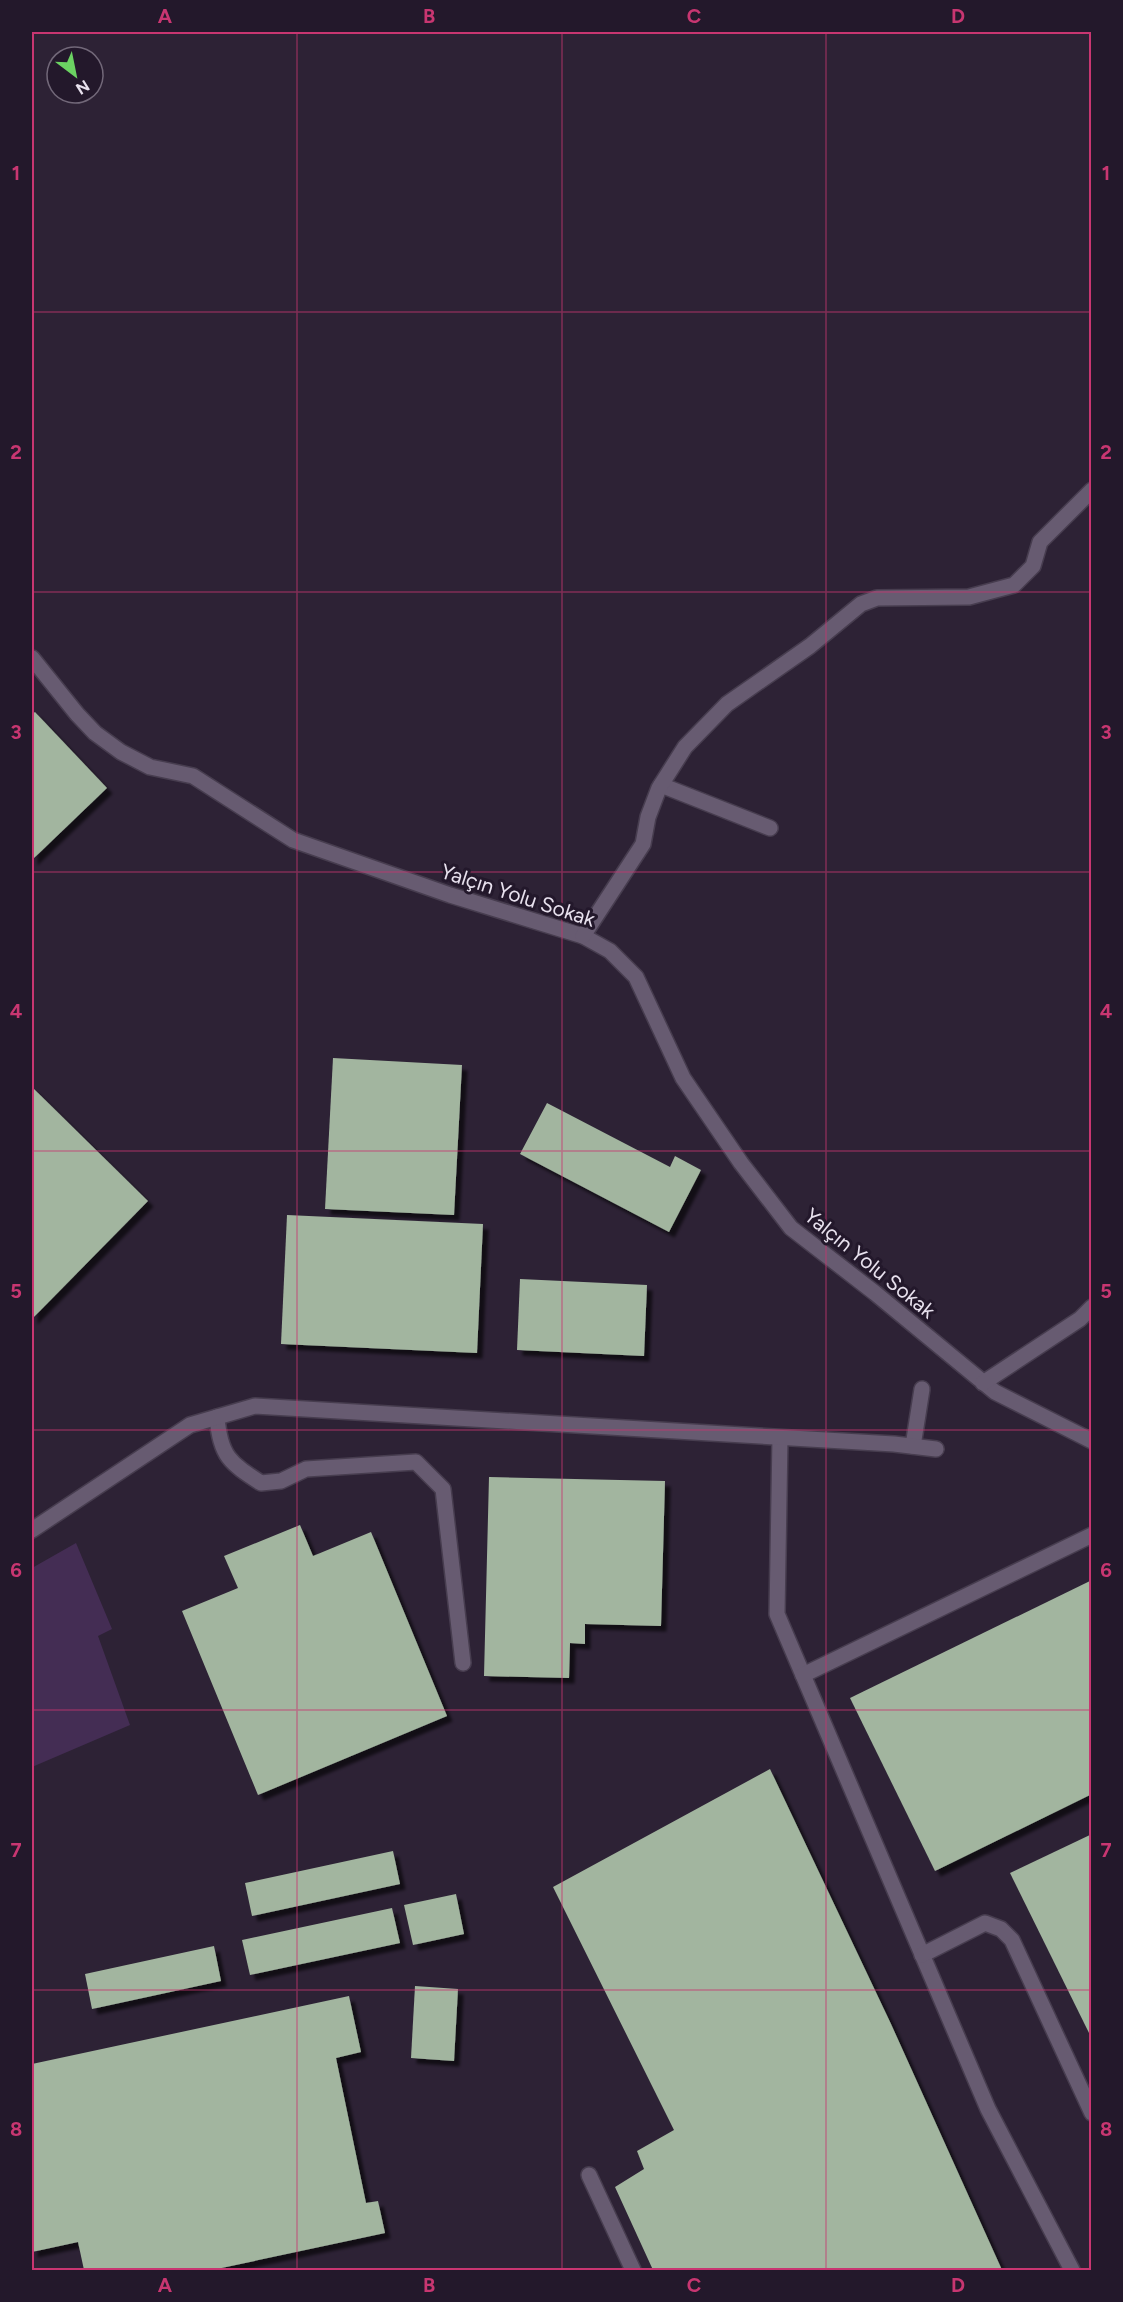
<svg xmlns="http://www.w3.org/2000/svg" width="1123" height="2302" font-family="Figtree,sans-serif">
	<style>
		.pitch { fill: #442d54 }
		.building { fill: #a2b59f; filter: url(#shadow) }
		.lines { fill: none; stroke-linecap: round; stroke-linejoin: round }
		.minor-casing { stroke: #473d4f; stroke-width: 18 }
		.minor { stroke: #675b71; stroke-width: 15 }
		.grid { fill: none; stroke: #c83671; stroke-width: 1.5; stroke-opacity: 0.55 }
		.labels { text-anchor: middle; dominant-baseline: central; stroke-width: 6; stroke-linejoin: round; paint-order: stroke }
		.street-label { font-size: 21px; fill: #e8e1ee; stroke: #23182b }
		.neatline { fill: none; stroke: #c83671; stroke-width: 2 }
		.grid-label { font-size: 20px; text-anchor: middle; font-weight: bold; fill: #c83671 }
	</style>
	<defs>
		<filter id="shadow"><feDropShadow dx="5.5" dy="5.5" stdDeviation="1.5" flood-color="#0009"/></filter>
	</defs>
	<rect width="100%" height="100%" fill="#2d2235"/>
	<polygon class="pitch" points="76,1543 112,1629 98,1636 130,1725 32,1767 32,1568"/>
	<g class="building">
		<polygon points="35,712 107,788 32,860 32,714"/>
		<polygon points="333,1058 462,1065 454,1215 325,1209"/>
		<polygon points="32,1087 148,1201 32,1319"/>
		<polygon points="547,1103 670,1167 675,1156 701,1170 669,1232 520,1154"/>
		<polygon points="287,1215 483,1224 477,1353 281,1344"/>
		<polygon points="520,1279 647,1285 644,1356 517,1350"/>
		<polygon points="489,1477 665,1481 661,1626 585,1624 585,1644 570,1643 569,1678 484,1676"/>
		<polygon points="300,1525 313,1556 371,1532 447,1716 258,1795 182,1611 238,1588 224,1556"/>
		<polygon points="1092,1580 1092,1794 935,1871 850,1698"/>
		<polygon points="770,1769 891,2024 1002,2270 653,2270 615,2187 644,2169 637,2151 674,2130 553,1887"/>
		<polygon points="1092,1834 1092,2039 1010,1873"/>
		<polygon points="393,1851 400,1884 252,1916 245,1883"/>
		<polygon points="456,1894 464,1934 413,1945 404,1905"/>
		<polygon points="392,1908 400,1943 250,1975 242,1940"/>
		<polygon points="214,1946 221,1981 92,2009 85,1974"/>
		<polygon points="415,1986 458,1989 454,2061 411,2058"/>
		<polygon points="349,1996 361,2052 336,2058 366,2203 378,2201 385,2233 212,2270 84,2270 78,2242 32,2252 32,2064"/>
	</g>
	<g class="lines">
		<defs>
			<g id="minor">
				<polyline points="32,658 77,714 95,733 121,752 150,767 193,776 293,840 450,895 583,936 610,951 636,977 683,1078 741,1163 791,1228 875,1293 995,1392 1092,1441"/>
				<polyline points="661,785 770,828"/>
				<polyline points="583,936 643,844 648,817 659,788 685,747 727,704 810,646 861,604 877,598 969,597 1014,585 1033,566 1040,542 1092,490"/>
				<polyline points="983,1383 1080,1319 1092,1307"/>
				<path d="M217,1417C220,1456 230,1463 261,1483L281,1481L306,1469L416,1462L443,1489L463,1663"/>
				<polyline points="780,1438 777,1614 988,2109 1072,2270"/>
				<polyline points="913,1446 922,1389"/>
				<polyline points="32,1530 190,1425 255,1406 894,1444 936,1449"/>
				<polyline points="803,1675 1092,1535"/>
				<polyline points="922,1955 985,1923 1001,1929 1012,1940 1092,2113"/>
				<polyline points="589,2175 633,2270"/>
			</g>
		</defs>
		<use href="#minor" class="minor-casing"/>
		<use href="#minor" class="minor"/>
	</g>
	<path class="grid" d="M297,32V2270M562,32V2270M826,32V2270M32,312H1092M32,592H1092M32,872H1092M32,1151H1092M32,1430H1092M32,1710H1092M32,1990H1092"/>
	<g class="labels">
		<g class="street-label">
			<text transform="translate(518 895) rotate(18)">Yalçın Yolu Sokak</text>
			<text transform="translate(870 1263) rotate(39)">Yalçın Yolu Sokak</text>
		</g>
	</g>
	<rect width="1123" height="2302" fill="none" stroke="#23182b" stroke-width="66"/>
	<g transform="translate(75 75) rotate(148)"><circle r="28" fill="#23182b" stroke="#726879" stroke-width="1.5"/>
	<path d="M0-4.5L10 22L0 15L-10 22Z" fill="#6bd362"/>
	<text y="-9" font-size="16" font-weight="bold" text-anchor="middle" fill="#e8e1ee">N</text>
	</g>
	<rect x="33" y="33" width="1057" height="2236" class="neatline"/>
	<g class="grid-label">
		<text x="165" y="23">A</text>
		<text x="429" y="23">B</text>
		<text x="694" y="23">C</text>
		<text x="958" y="23">D</text>
		<text x="16" y="180">1</text>
		<text x="1106" y="180">1</text>
		<text x="16" y="459">2</text>
		<text x="1106" y="459">2</text>
		<text x="16" y="739">3</text>
		<text x="1106" y="739">3</text>
		<text x="16" y="1018">4</text>
		<text x="1106" y="1018">4</text>
		<text x="16" y="1298">5</text>
		<text x="1106" y="1298">5</text>
		<text x="16" y="1577">6</text>
		<text x="1106" y="1577">6</text>
		<text x="16" y="1857">7</text>
		<text x="1106" y="1857">7</text>
		<text x="16" y="2136">8</text>
		<text x="1106" y="2136">8</text>
		<text x="165" y="2292">A</text>
		<text x="429" y="2292">B</text>
		<text x="694" y="2292">C</text>
		<text x="958" y="2292">D</text>
	</g>
</svg>
